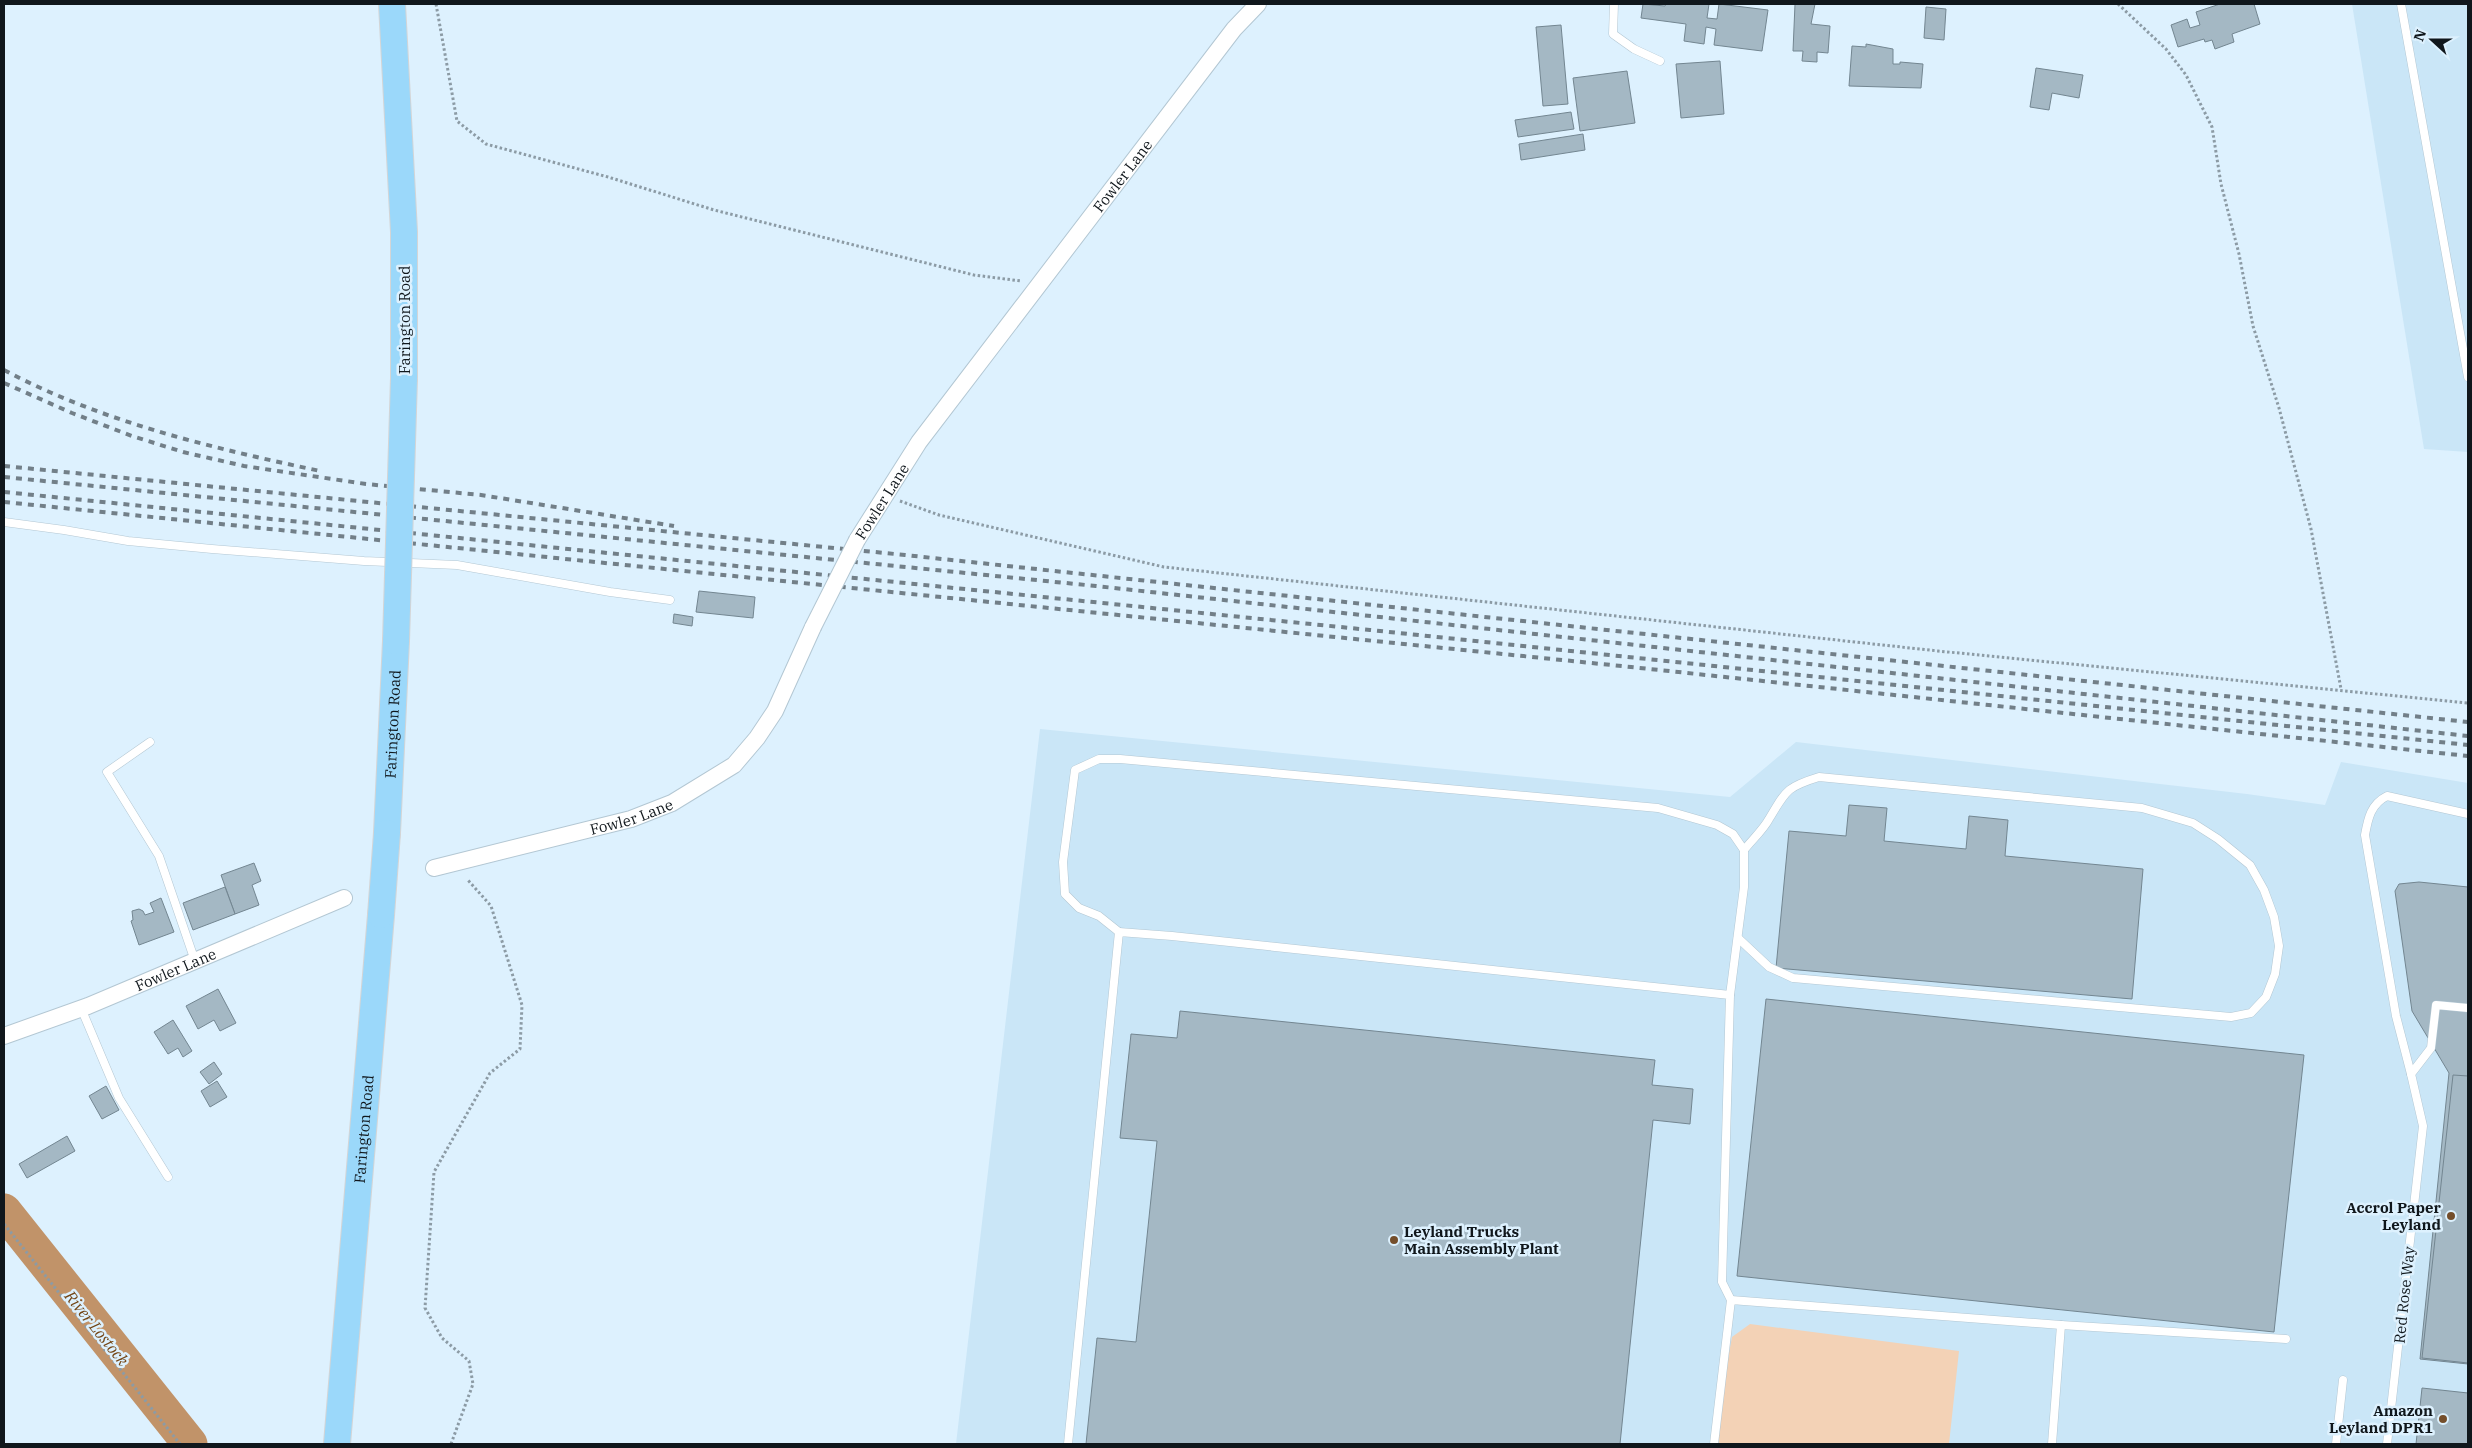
<svg xmlns="http://www.w3.org/2000/svg" width="2472" height="1448" font-family="'IBM Plex Serif',serif">
	<style>
		.built { fill: #cae6f7 }
		.green { fill: #f3d2b6 }
		.lines { fill: none; stroke-linecap: round; stroke-linejoin: round }
		.river { stroke: #c19369; stroke-width: 35 }
		.building { fill: #a4b8c4; stroke: #738691 }
		.service-casing { stroke: #b3c7d3; stroke-width: 9 }
		.minor-casing { stroke: #b3c7d3; stroke-width: 18 }
		.trunk-casing { stroke: #d4d5d6; stroke-width: 28 }
		.path { stroke: #8c9ba5; stroke-width: 3; stroke-dasharray: 2.5 2.5; stroke-linecap: butt }
		.service { stroke: #fff; stroke-width: 8 }
		.minor { stroke: #fff; stroke-width: 16 }
		.trunk { stroke: #9bd8fa; stroke-width: 26 }
		.rail { stroke: #727f88; stroke-width: 4; stroke-dasharray: 6 6; stroke-linecap: butt }
		.minor-bridge-casing { stroke: #b3c7d3; stroke-width: 18; stroke-linecap: butt }
		.trunk-bridge-casing { stroke: #d4d5d6; stroke-width: 28; stroke-linecap: butt }
		.minor-bridge { stroke: #fff; stroke-width: 16 }
		.trunk-bridge { stroke: #9bd8fa; stroke-width: 26 }
		.poi-dot { fill: #744e2b; stroke: #ddf1fe; stroke-width: 2 }
		.labels { text-anchor: middle; dominant-baseline: central; stroke-width: 5; stroke-linejoin: round; paint-order: stroke }
		.street-label { font-size: 15px; fill: #10171c; stroke: #ddf1fe }
		.poi-label { font-size: 15px; font-weight: bold; fill: #10171c; stroke: #ddf1fe; text-anchor: end }
		.water-label { font-size: 16px; font-style: italic; fill: #734515; stroke: #ddf1fe }
	</style>
	<rect width="100%" height="100%" fill="#ddf1fe"/>
	<g class="built">
		<polygon points="2352,4 2468,4 2468,452 2424,449"/>
		<polygon points="1040,729 1730,797 1796,742 2247,794 2325,805 2341,762 2468,783 2468,1444 956,1444"/>
	</g>
	<polygon class="green" points="1750,1324 1959,1351 1949,1444 1718,1444 1726,1369 1732,1337"/>
	<g class="lines">
		<polyline class="river" points="4,1211 190,1444"/>
	</g>
	<g class="building">
		<polygon points="1643,4 1665,6 1666,4 1709,4 1707,18 1717,19 1719,4 1768,10 1762,51 1714,45 1716,29 1706,27 1704,44 1684,41 1686,24 1641,18"/>
		<polygon points="1795,4 1815,4 1811,24 1830,26 1828,53 1817,52 1817,62 1802,61 1803,51 1793,51"/>
		<polygon points="2220,4 2254,4 2260,24 2232,34 2234,42 2215,49 2212,40 2205,42 2204,39 2178,47 2171,25 2187,19 2190,28 2200,25 2196,12"/>
		<polygon points="1926,7 1946,9 1944,40 1924,38"/>
		<polygon points="1561,25 1568,104 1543,106 1536,27"/>
		<polygon points="1866,44 1893,49 1893,64 1900,64 1900,62 1923,64 1921,88 1849,86 1852,46 1866,47"/>
		<polygon points="1720,61 1724,114 1681,118 1676,64"/>
		<polygon points="2036,68 2083,75 2079,98 2052,93 2049,110 2030,107"/>
		<polygon points="1627,71 1635,123 1580,131 1573,78"/>
		<polygon points="1571,112 1574,129 1518,137 1515,120"/>
		<polygon points="1583,134 1585,150 1521,160 1519,144"/>
		<polygon points="699,591 755,597 753,618 696,612"/>
		<polygon points="674,614 693,617 692,626 673,623"/>
		<polygon points="1849,805 1887,808 1884,841 1966,849 1969,816 2008,820 2005,856 2143,869 2132,999 1776,968 1789,831 1846,836"/>
		<polygon points="254,863 261,881 252,885 259,905 235,914 221,875"/>
		<polygon points="2419,882 2468,887 2468,1364 2420,1359 2449,1073 2412,1011 2395,891 2399,884"/>
		<polygon points="225,887 235,914 193,930 183,903"/>
		<polygon points="161,898 174,932 139,945 131,921 133,920 132,911 139,909 143,911 145,915 154,912 150,903"/>
		<polygon points="218,989 236,1023 220,1031 214,1020 198,1029 186,1006"/>
		<polygon points="1766,999 2304,1055 2274,1332 1737,1276"/>
		<polygon points="1180,1011 1655,1060 1652,1085 1693,1089 1690,1124 1653,1120 1620,1444 1086,1444 1097,1338 1136,1342 1157,1141 1120,1138 1131,1034 1177,1038"/>
		<polygon points="173,1020 192,1051 183,1057 178,1048 168,1054 154,1032"/>
		<polygon points="214,1062 222,1074 209,1084 200,1072"/>
		<polygon points="2453,1075 2468,1076 2468,1363 2422,1358"/>
		<polygon points="217,1081 227,1097 210,1107 201,1091"/>
		<polygon points="106,1086 119,1110 102,1119 89,1096"/>
		<polygon points="67,1136 75,1151 27,1178 19,1164"/>
		<polygon points="2422,1388 2468,1393 2468,1444 2416,1444"/>
	</g>
	<g class="lines">
		<defs>
			<g id="service">
				<polyline points="1614,4 1613,34 1634,49 1660,61"/>
				<polyline points="2401,4 2468,377"/>
				<polyline points="4,522 64,530 128,541 212,549 364,561 457,565 610,592 670,600"/>
				<polyline points="150,742 107,772 159,856 195,961"/>
				<polyline points="1119,932 1099,916 1079,908 1065,894 1063,862 1075,770 1099,759 1120,759 1658,808 1717,825 1733,834 1744,850 1744,887 1730,995"/>
				<path d="M1738,938L1769,967L1793,978L2231,1017L2251,1013L2266,997L2275,974L2279,946L2274,917L2264,890L2250,865L2218,839L2193,823L2142,808L1819,777C1786,787 1786,791 1769,819C1763,830 1752,840 1744,850"/>
				<polyline points="81,1008 119,1098 168,1177"/>
				<path d="M2411,1074L2396,1016L2365,835C2368,818 2371,804 2387,796L2468,814"/>
				<polyline points="2061,1325 2286,1339"/>
				<polyline points="1068,1444 1119,932 1172,936 1730,995 1722,1282 1731,1300"/>
				<polyline points="1714,1444 1731,1300 2061,1325 2052,1444"/>
				<polyline points="2336,1444 2343,1380"/>
				<polyline points="2387,1444 2423,1126 2411,1074 2431,1048 2436,1005 2468,1008"/>
			</g>
			<g id="minor">
				<path id="s1" d="M857,540L919,442L1234,29L1258,4"/>
				<path id="s2" d="M434,868L631,819L672,803L734,765L757,738L775,711L813,627"/>
				<path id="s3" d="M4,1036L88,1006L344,898"/>
			</g>
			<g id="trunk">
				<polyline points="392,4 404,232 404,378"/>
				<path id="s4" d="M387,833L396,641"/>
				<path id="s5" d="M337,1444L381,915"/>
			</g>
		</defs>
		<use href="#service" class="service-casing"/>
		<use href="#minor" class="minor-casing"/>
		<use href="#trunk" class="trunk-casing"/>
		<g class="path">
			<polyline points="436,4 457,121 486,144 608,177 714,210 974,275 1021,281"/>
			<polyline points="2118,4 2166,49 2186,75 2212,127 2221,184 2239,254 2253,326 2279,408 2311,529 2341,689"/>
			<polyline points="900,501 939,515 1164,567 1938,651 2468,703"/>
			<polyline points="4,1224 180,1444"/>
			<polyline points="451,1444 473,1384 469,1361 442,1338 425,1308 434,1172 490,1073 520,1049 522,1005 491,906 467,879"/>
		</g>
		<use href="#service" class="service"/>
		<use href="#minor" class="minor"/>
		<use href="#trunk" class="trunk"/>
		<g class="rail">
			<path d="M4,370C102,422 212,448 320,471"/>
			<polyline points="4,383 72,413 132,436 183,452 244,466 366,484 481,495 674,526"/>
			<polyline points="4,466 905,555 2468,722"/>
			<polyline points="4,477 1096,586 2468,736"/>
			<polyline points="4,492 1370,630 2468,745"/>
			<polyline points="4,502 1631,667 2468,756"/>
		</g>
		<defs>
			<polyline id="minor-bridge" points="813,627 857,540"/>
			<g id="trunk-bridge">
				<polyline points="396,641 404,378"/>
				<polyline points="381,915 387,833"/>
			</g>
		</defs>
		<use href="#minor-bridge" class="minor-bridge-casing"/>
		<use href="#trunk-bridge" class="trunk-bridge-casing"/>
		<use href="#minor-bridge" class="minor-bridge"/>
		<use href="#trunk-bridge" class="trunk-bridge"/>
	</g>
	<g class="poi-dot">
		<circle cx="2451" cy="1216" r="5"/>
		<circle cx="1394" cy="1240" r="5"/>
		<circle cx="2443" cy="1419" r="5"/>
	</g>
	<g class="labels">
		<g class="street-label">
			<text stroke="none"><textPath href="#s1" startOffset="451">Fowler Lane</textPath></text>
			<text transform="translate(404 320) rotate(-90)">Farington Road</text>
			<text stroke="none"><textPath href="#s1" startOffset="46">Fowler Lane</textPath></text>
			<text stroke="none"><textPath href="#s4" startOffset="109">Farington Road</textPath></text>
			<text stroke="none"><textPath href="#s2" startOffset="204">Fowler Lane</textPath></text>
			<text stroke="none"><textPath href="#s3" startOffset="184">Fowler Lane</textPath></text>
			<text stroke="none"><textPath href="#s5" startOffset="316">Farington Road</textPath></text>
			<text transform="translate(2404 1295) rotate(-84)">Red Rose Way</text>
		</g>
		<g class="poi-label">
			<text x="2441" y="1207">Accrol Paper<tspan x="2441" dy="17">Leyland</tspan></text>
			<text x="1404" y="1231" text-anchor="start">Leyland Trucks<tspan x="1404" dy="17">Main Assembly Plant</tspan></text>
			<text x="2433" y="1410">Amazon<tspan x="2433" dy="17">Leyland DPR1</tspan></text>
		</g>
		<g class="water-label">
			<text transform="translate(97 1328) rotate(51)">River Lostock</text>
		</g>
	</g>
	<rect width="2472" height="1448" fill="none" stroke="#10171c" stroke-width="10"/>
	<g transform="translate(2432 40) rotate(291)" stroke="#ddf1fe" stroke-width="4" paint-order="stroke">
	<path d="M0-4L9 19L0 12L-9 19Z" fill="#10171c"/>
	<text y="-8" font-size="14" font-weight="bold" text-anchor="middle" fill="#10171c">N</text>
	</g>
</svg>
